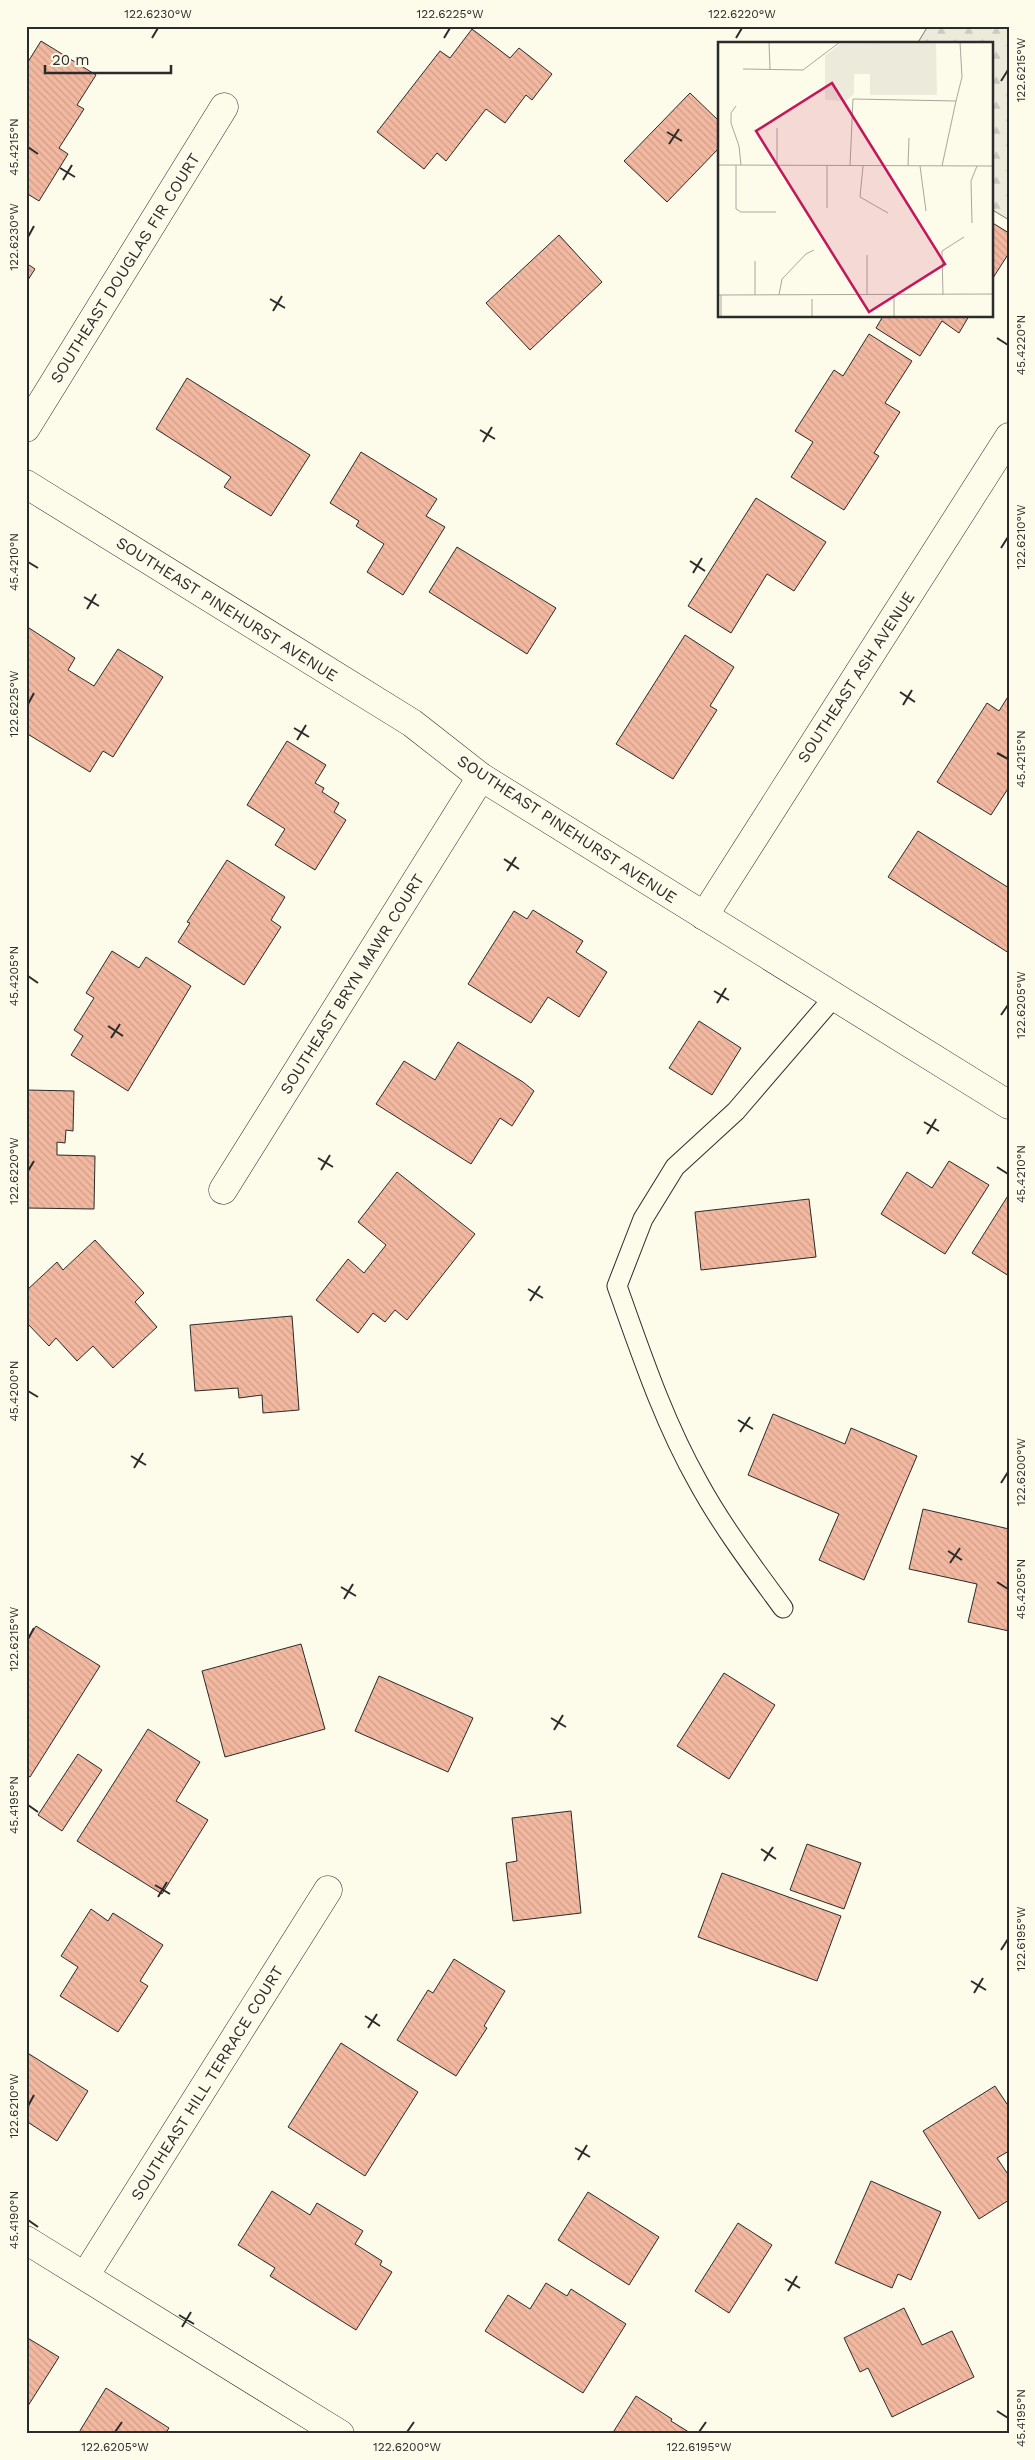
<svg xmlns="http://www.w3.org/2000/svg" width="1035" height="2460" font-family="'Work Sans',sans-serif">
	<style>
		.forest { fill: url(#forest-firs); stroke: #74746e }
		.building { fill: url(#building-back-hatch); stroke: #2b2b2b }
		.lines { fill: none; stroke-linecap: round; stroke-linejoin: round }
		.lane-casing { stroke: #2b2b2b; stroke-width: 21 }
		.street-casing { stroke: #2b2b2b; stroke-width: 29 }
		.secondary-casing { stroke: #2b2b2b; stroke-width: 29 }
		.lane { stroke: #fdfbea; stroke-width: 19 }
		.street { stroke: #fdfbea; stroke-width: 28 }
		.secondary { stroke: #fdfbea; stroke-width: 28 }
		.ticks { fill: none; stroke: #2b2b2b; stroke-width: 2 }
		.labels { text-anchor: middle; dominant-baseline: central; stroke-width: 4; stroke-linejoin: round; paint-order: stroke }
		.street-label { font-size: 16px; fill: #2b2b2b; stroke: #fdfbea }
		.inset-road { fill: none; stroke: #a9a89e; stroke-width: 1 }
		.view { fill: #c2185b; fill-opacity: 0.15; stroke: #c2185b; stroke-width: 2.5 }
		.inset-edge { fill: none; stroke: #2b2b2b; stroke-width: 2.5 }
		.neatline { fill: none; stroke: #2b2b2b; stroke-width: 2 }
		.ticks-label { font-size: 12px; text-anchor: middle; fill: #2b2b2b }
	</style>
	<defs>
		<pattern id="forest-firs" width="22" height="20" patternUnits="userSpaceOnUse" patternTransform="scale(1.25)"><rect width="22" height="20" fill="#ecebdb"/><path d="M5 1l3.5 6h-7zM16 11l3.5 6h-7z" fill="#cbcabc"/></pattern>
		<pattern id="building-back-hatch" width="6" height="6" patternUnits="userSpaceOnUse" patternTransform="scale(1.25)"><rect width="6" height="6" fill="#f2b8a0"/><path d="M-1 5l2 2M0 0l6 6M5-1l2 2" fill="none" stroke="#d09e8a"/></pattern>
	</defs>
	<rect width="100%" height="100%" fill="#fdfbea"/>
	<polygon class="forest" points="928,26 1009,26 1009,220 991,209 991,44 917,44"/>
	<g class="building">
		<polygon points="472,29 510,58 519,48 552,74 532,100 526,95 505,123 486,109 446,161 437,153 424,169 377,132 440,51 450,58"/>
		<polygon points="41,41 96,75 77,105 84,109 59,148 68,154 39,201 26,193 26,65"/>
		<polygon points="690,93 719,121 719,148 667,202 624,161"/>
		<polygon points="991,222 1009,233 1009,253 991,281"/>
		<polygon points="559,235 602,282 530,350 486,303"/>
		<polygon points="26,263 35,269 26,283"/>
		<polygon points="883,316 969,316 959,333 942,321 920,356 876,328"/>
		<polygon points="869,334 912,361 885,403 900,412 874,453 879,456 844,510 791,477 813,442 795,431 834,370 843,376"/>
		<polygon points="187,378 310,455 271,516 224,487 231,477 156,429"/>
		<polygon points="361,452 437,499 426,516 445,527 403,595 367,572 384,544 356,526 359,521 330,503"/>
		<polygon points="756,498 826,542 794,591 767,574 731,633 688,606"/>
		<polygon points="457,547 556,608 527,654 429,592"/>
		<polygon points="26,626 75,658 68,670 94,686 118,649 163,677 113,757 103,751 90,772 26,733"/>
		<polygon points="685,635 734,667 710,706 717,710 673,779 616,744"/>
		<polygon points="1009,695 1009,787 991,815 937,782 987,703 999,711"/>
		<polygon points="287,741 326,765 315,783 324,788 322,792 339,803 334,812 346,820 315,870 275,845 285,829 247,805"/>
		<polygon points="918,831 1009,888 1009,953 888,877"/>
		<polygon points="227,860 285,897 271,920 281,927 244,985 178,942 190,923 187,922"/>
		<polygon points="533,910 583,941 576,952 607,972 579,1017 548,997 531,1023 468,984 514,911 527,919"/>
		<polygon points="112,951 139,968 146,957 191,986 128,1091 71,1055 83,1036 74,1030 94,998 86,993"/>
		<polygon points="699,1021 741,1048 712,1095 669,1068"/>
		<polygon points="458,1042 523,1082 534,1091 512,1126 500,1118 471,1164 376,1104 404,1061 435,1080"/>
		<polygon points="26,1090 74,1091 73,1131 66,1130 65,1143 57,1142 57,1155 95,1156 94,1209 26,1208"/>
		<polygon points="949,1161 989,1185 945,1254 881,1214 907,1172 932,1188"/>
		<polygon points="397,1172 475,1234 407,1320 395,1310 385,1322 373,1313 358,1333 316,1300 348,1259 364,1273 386,1245 358,1222"/>
		<polygon points="1009,1194 1009,1276 972,1253"/>
		<polygon points="809,1199 816,1257 701,1270 695,1212"/>
		<polygon points="95,1240 144,1293 135,1302 157,1327 113,1368 93,1346 77,1361 56,1338 49,1346 26,1322 26,1291 57,1262 63,1270"/>
		<polygon points="292,1316 299,1410 263,1413 262,1395 239,1398 238,1388 195,1391 190,1325"/>
		<polygon points="773,1414 845,1444 851,1428 917,1456 864,1580 819,1560 839,1514 748,1475"/>
		<polygon points="923,1509 1009,1529 1009,1631 968,1622 977,1584 909,1569"/>
		<polygon points="36,1626 100,1666 30,1777 26,1775 26,1641"/>
		<polygon points="301,1644 325,1729 225,1757 202,1671"/>
		<polygon points="724,1673 775,1705 729,1779 677,1746"/>
		<polygon points="379,1676 473,1718 448,1772 355,1731"/>
		<polygon points="148,1729 200,1762 176,1801 208,1820 162,1894 77,1841"/>
		<polygon points="78,1754 102,1770 62,1831 38,1815"/>
		<polygon points="571,1811 581,1913 513,1921 506,1863 517,1861 512,1818"/>
		<polygon points="807,1844 861,1863 844,1909 790,1890"/>
		<polygon points="722,1873 841,1916 817,1981 698,1937"/>
		<polygon points="91,1909 108,1921 113,1913 163,1945 140,1981 148,1986 118,2032 60,1996 78,1967 61,1956"/>
		<polygon points="454,1959 505,1991 484,2026 487,2028 456,2076 397,2040 428,1990 433,1993"/>
		<polygon points="341,2043 418,2092 365,2176 288,2127"/>
		<polygon points="26,2052 88,2091 57,2141 26,2121"/>
		<polygon points="995,2086 1009,2107 1009,2151 997,2158 1009,2176 1009,2200 979,2219 923,2131"/>
		<polygon points="871,2181 941,2212 911,2280 898,2274 892,2288 835,2263"/>
		<polygon points="272,2191 310,2215 317,2203 363,2231 355,2244 382,2261 380,2265 392,2272 356,2330 270,2276 275,2268 238,2245"/>
		<polygon points="588,2192 659,2237 629,2285 558,2240"/>
		<polygon points="738,2223 772,2245 729,2313 695,2291"/>
		<polygon points="546,2283 567,2296 571,2289 626,2324 583,2393 485,2331 508,2295 530,2309"/>
		<polygon points="904,2308 922,2345 952,2331 974,2377 892,2417 868,2368 860,2372 844,2338"/>
		<polygon points="26,2337 59,2357 26,2409"/>
		<polygon points="106,2388 169,2428 165,2434 78,2434"/>
		<polygon points="636,2396 672,2419 671,2421 692,2434 612,2434"/>
	</g>
	<g class="lines">
		<defs>
			<path id="lane" d="M783,1608C753,1567 722,1526 698,1482C663,1420 641,1353 617,1286L643,1219L675,1167L736,1111L834,997"/>
			<g id="street">
				<polyline points="26,428 224,107"/>
				<polyline points="26,484 412,723 481,777 1009,1105"/>
				<polyline points="704,916 1009,437"/>
				<polyline points="223,1190 481,777"/>
				<polyline points="85,2276 328,1890"/>
			</g>
			<polyline id="secondary" points="26,2240 340,2434"/>
		</defs>
		<use href="#lane" class="lane-casing"/>
		<use href="#street" class="street-casing"/>
		<use href="#secondary" class="secondary-casing"/>
		<use href="#lane" class="lane"/>
		<use href="#street" class="street"/>
		<use href="#secondary" class="secondary"/>
	</g>
	<path class="ticks" d="M152,38L158,28M444,38L450,28M736,38L742,28M1001,81L1008,70M667,132L682,141M669,144L679,129M28,147L38,154M60,168L75,177M63,180L72,165M28,237L34,226M270,299L285,308M273,311L282,296M997,338L1008,345M480,430L495,439M483,442L492,427M1001,548L1008,537M690,561L705,571M28,562L38,568M693,573L702,558M84,597L99,606M87,609L96,594M900,692L915,702M28,704L34,693M903,705L912,690M294,728L309,737M297,740L306,725M997,753L1008,759M504,859L519,869M507,871L516,857M28,976L38,983M714,991L729,1000M717,1003L726,988M1001,1015L1008,1005M108,1026L123,1036M111,1038L120,1024M924,1122L939,1131M927,1134L936,1119M318,1158L333,1167M997,1167L1008,1174M321,1170L330,1155M28,1171L34,1161M528,1289L543,1298M530,1301L540,1286M28,1391L38,1397M738,1420L753,1429M740,1432L750,1417M131,1456L146,1465M134,1468L143,1453M1001,1483L1008,1472M948,1551L962,1560M950,1563L960,1548M997,1582L1008,1589M341,1587L356,1596M344,1599L353,1584M28,1639L34,1628M551,1718L566,1727M554,1730L563,1715M28,1805L38,1812M761,1849L776,1859M764,1861L773,1847M155,1885L170,1894M158,1897L167,1882M1001,1950L1008,1939M971,1981L986,1990M974,1993L983,1978M365,2016L380,2026M368,2028L377,2014M28,2106L34,2095M575,2148L590,2157M578,2160L587,2145M28,2220L38,2227M785,2279L800,2288M788,2291L797,2276M179,2315L194,2324M182,2327L191,2312M997,2411L1008,2418M115,2432L122,2422M407,2432L414,2422M699,2432L706,2422"/>
	<g class="labels">
		<g class="street-label">
			<text transform="translate(125 268) rotate(-58)">SOUTHEAST DOUGLAS FIR COURT</text>
			<text transform="translate(227 609) rotate(32)">SOUTHEAST PINEHURST AVENUE</text>
			<text transform="translate(856 677) rotate(-57)">SOUTHEAST ASH AVENUE</text>
			<text transform="translate(567 829) rotate(33)">SOUTHEAST PINEHURST AVENUE</text>
			<text transform="translate(352 984) rotate(-58)">SOUTHEAST BRYN MAWR COURT</text>
			<text transform="translate(207 2083) rotate(-58)">SOUTHEAST HILL TERRACE COURT</text>
		</g>
	</g>
	<g transform="translate(718 42)">
		<rect width="275" height="275" fill="#fdfbea"/>
		<path d="M218,0L219,53H152V32H136V52L128,59L107,58V14L122,2Z" fill="#ecebdb"/>
		<path class="inset-road" d="M51,0L52,27M25,27L85,28L122,0M238,59L244,35L242,0M18,64L13,71V81L21,104L23,123M59,86V123M0,123L275,124M18,123V167L23,170H58M109,124V166M132,124L135,57L238,59M145,124L142,155L170,171M190,124L191,96M202,124L208,169M224,124L238,59M254,181L253,139L259,124M0,253L275,252M3,253V275M37,253V219M61,253L64,237L88,212L96,208M149,253V213M225,253L224,209L246,195M94,257V275M176,275V252"/>
		<path class="view" d="M114,41L227,222L151,270L38,89Z"/>
		<rect width="275" height="275" class="inset-edge"/>
	</g>
	<rect width="1035" height="2460" fill="none" stroke="#fdfbea" stroke-width="55"/>
	<path d="M45 65v8h126v-8" fill="none" stroke="#2b2b2b" stroke-width="2.5"/>
	<text x="52" y="65" font-size="15" fill="#2b2b2b" stroke="#fdfbea" stroke-width="4" paint-order="stroke">20 m</text>
	<rect x="28" y="28" width="980" height="2404" class="neatline"/>
	<g class="ticks-label">
		<text x="158" y="18">122.6230°W</text>
		<text x="450" y="18">122.6225°W</text>
		<text x="742" y="18">122.6220°W</text>
		<text transform="translate(1021 70) rotate(-90)" y="4">122.6215°W</text>
		<text transform="translate(14 147) rotate(-90)" y="4">45.4215°N</text>
		<text transform="translate(14 237) rotate(-90)" y="4">122.6230°W</text>
		<text transform="translate(1021 345) rotate(-90)" y="4">45.4220°N</text>
		<text transform="translate(1021 537) rotate(-90)" y="4">122.6210°W</text>
		<text transform="translate(14 562) rotate(-90)" y="4">45.4210°N</text>
		<text transform="translate(14 704) rotate(-90)" y="4">122.6225°W</text>
		<text transform="translate(1021 759) rotate(-90)" y="4">45.4215°N</text>
		<text transform="translate(14 976) rotate(-90)" y="4">45.4205°N</text>
		<text transform="translate(1021 1005) rotate(-90)" y="4">122.6205°W</text>
		<text transform="translate(14 1171) rotate(-90)" y="4">122.6220°W</text>
		<text transform="translate(1021 1174) rotate(-90)" y="4">45.4210°N</text>
		<text transform="translate(14 1391) rotate(-90)" y="4">45.4200°N</text>
		<text transform="translate(1021 1472) rotate(-90)" y="4">122.6200°W</text>
		<text transform="translate(1021 1589) rotate(-90)" y="4">45.4205°N</text>
		<text transform="translate(14 1639) rotate(-90)" y="4">122.6215°W</text>
		<text transform="translate(14 1805) rotate(-90)" y="4">45.4195°N</text>
		<text transform="translate(1021 1939) rotate(-90)" y="4">122.6195°W</text>
		<text transform="translate(14 2106) rotate(-90)" y="4">122.6210°W</text>
		<text transform="translate(14 2220) rotate(-90)" y="4">45.4190°N</text>
		<text transform="translate(1021 2418) rotate(-90)" y="4">45.4195°N</text>
		<text x="115" y="2451">122.6205°W</text>
		<text x="407" y="2451">122.6200°W</text>
		<text x="699" y="2451">122.6195°W</text>
	</g>
</svg>
